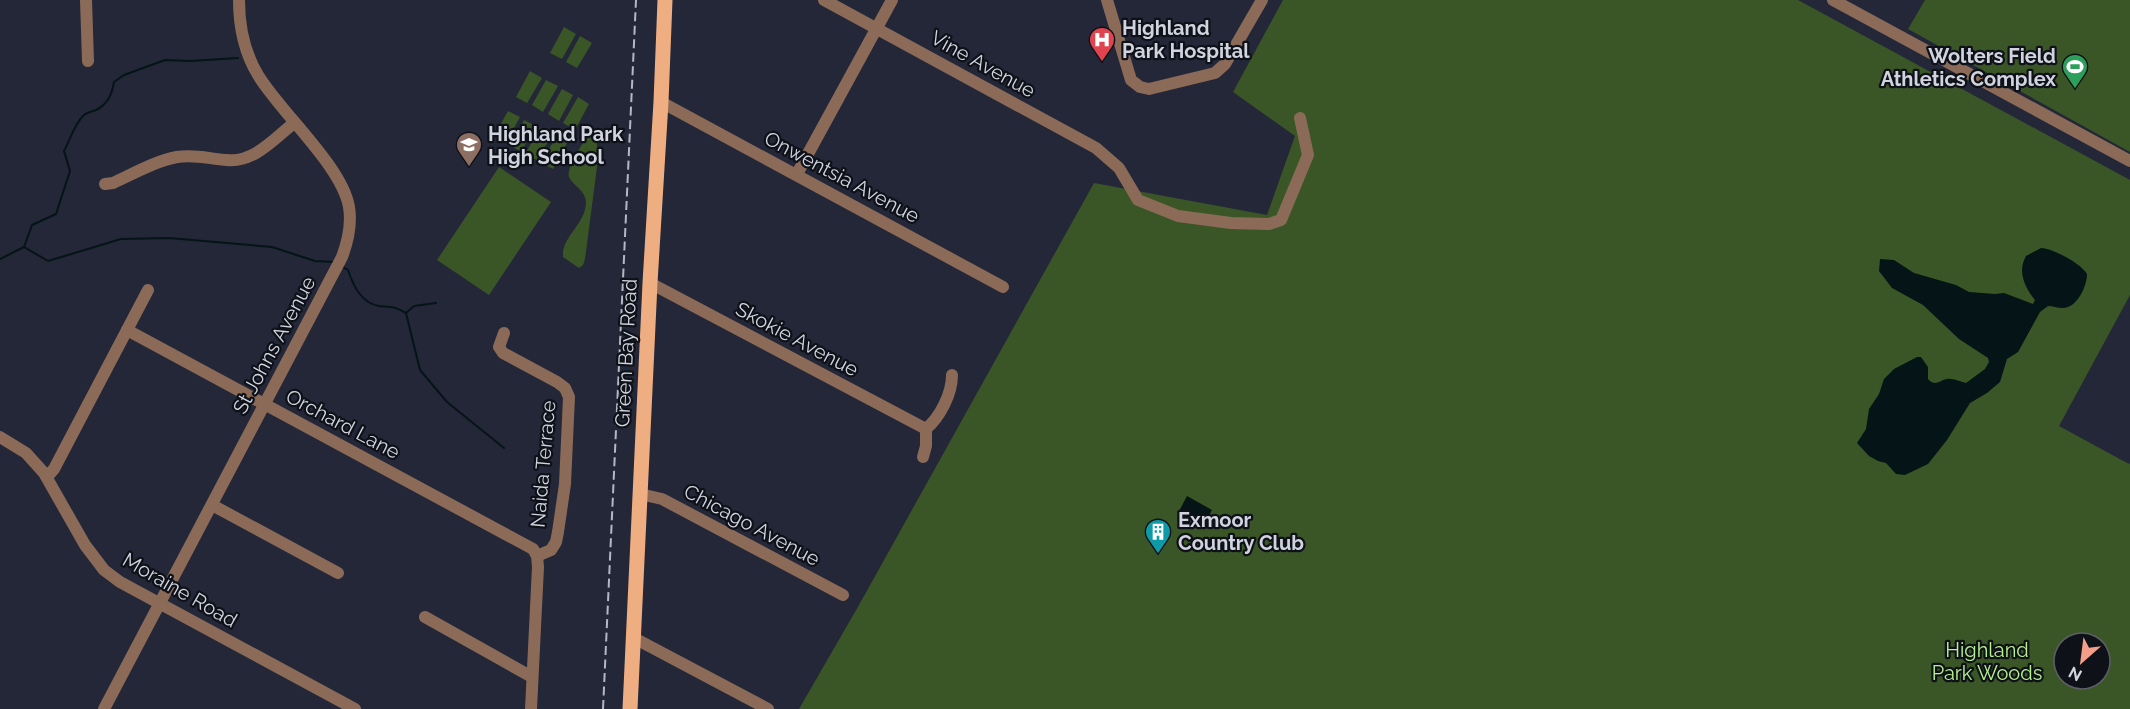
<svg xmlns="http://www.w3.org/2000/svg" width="2130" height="709" font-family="Raleway,sans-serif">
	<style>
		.green { fill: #3a5626; fill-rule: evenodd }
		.water { fill: #051416 }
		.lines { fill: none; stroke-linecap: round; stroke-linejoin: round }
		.stream { stroke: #051416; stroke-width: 2 }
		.minor { stroke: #8b6b57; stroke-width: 12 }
		.major { stroke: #efad82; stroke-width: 15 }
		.rail { stroke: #b5b8c4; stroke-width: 2; stroke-dasharray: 9 4.5; stroke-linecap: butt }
		.labels { text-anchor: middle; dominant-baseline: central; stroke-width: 4.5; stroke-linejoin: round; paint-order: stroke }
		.poi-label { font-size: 20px; font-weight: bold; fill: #d1d4df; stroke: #0f1118; text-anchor: start }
		.street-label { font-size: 20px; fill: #d1d4df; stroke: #0f1118 }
		.park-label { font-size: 20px; fill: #b6f18d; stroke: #0f1118 }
	</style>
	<rect width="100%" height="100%" fill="#232738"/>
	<g class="green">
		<path d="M1283,0H1798L2130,180V295L2059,426L2129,464L2130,463V709H799L859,605L1094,183L1267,215L1295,136L1233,92ZM2064,643H2100V679H2064Z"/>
		<polygon points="1925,0 2130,0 2130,152 1908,29"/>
		<polygon points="564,27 576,34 562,59 550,53"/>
		<polygon points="580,36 592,43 577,68 566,62"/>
		<polygon points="530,71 542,78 527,103 516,97"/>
		<polygon points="546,80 558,86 543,112 532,105"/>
		<polygon points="562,89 573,95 559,121 548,114"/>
		<polygon points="578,97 589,104 575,130 563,123"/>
		<polygon points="508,111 520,117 506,143 494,136"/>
		<polygon points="524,120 536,126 521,152 510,145"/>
		<polygon points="540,128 552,135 537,160 525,154"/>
		<path d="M589,136L594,138L597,142V167L585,259L583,265L579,268L563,257C561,237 585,225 586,203C586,190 574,187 569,177C566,169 583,141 589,136Z"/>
		<polygon points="556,137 567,143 553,169 541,163"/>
		<polygon points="499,167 551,202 489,295 437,260"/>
	</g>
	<g class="water">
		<path d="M2041,248C2055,249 2081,264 2087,274C2087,285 2079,303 2068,307C2061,310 2054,306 2048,306L2040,312L2018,352L2007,359L2000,382L1987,393L1970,403L1947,440L1928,464L1905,475L1896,474L1886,463L1878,461L1869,456L1857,443L1866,429L1869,409L1879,394L1884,379L1894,369L1917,357H1921L1928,367V379C1937,389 1941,377 1951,379C1956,379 1961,382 1966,383L1985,369L1989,362L1988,358L1959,339L1923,305L1892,288L1879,271L1880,259L1894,260L1914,273L1956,285L1969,292L1995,294L2004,293L2033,304L2035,300C2025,287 2017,272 2026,256Z"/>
		<polygon points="1187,496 1212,510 1205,523 1186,512 1184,516 1178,513"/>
	</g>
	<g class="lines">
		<g class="stream">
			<polyline points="24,247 48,261 121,239 169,238 272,247 315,261 334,262"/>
			<path d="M0,259L24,247L32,225L56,214L70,171L64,151C70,140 74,125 83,116C86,112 91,112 96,110C108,104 112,94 114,82L124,75L165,60L190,61L238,58"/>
			<path d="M341,266L348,270C353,285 361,303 379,306C394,308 391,305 406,313L420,370L447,402L504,448"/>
			<polyline points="406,313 414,306 436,303"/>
		</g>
		<g class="minor">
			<polyline points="86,0 88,61"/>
			<polyline points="824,0 1096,148 1119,168 1138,200 1178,216 1231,223 1269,224 1281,220 1308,155 1300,118"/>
			<polyline points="1107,0 1131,80 1140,87 1149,89 1215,73 1225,64 1262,0"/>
			<polyline points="1833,0 2130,161"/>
			<polyline points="661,102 1003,287"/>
			<polyline points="797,174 892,0"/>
			<path d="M105,184L113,183C133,174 155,161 177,157C195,154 210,159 227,160C254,163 275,138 294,123"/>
			<polyline points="650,283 926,429"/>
			<polyline points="127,330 533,549 537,556 538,567 531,709"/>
			<polyline points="504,333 499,347 503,353 557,382 565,388 569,397 565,484 558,532 556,542 551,550 537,556"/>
			<polyline points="0,437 26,453 44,473 85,545 104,570 120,582 355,709"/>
			<path d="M923,457L926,446V429C940,417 952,394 952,375"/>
			<polyline points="47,477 54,469 148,290"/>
			<polyline points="640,494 662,499 843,595"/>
			<polyline points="212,505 338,573"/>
			<polyline points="425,617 532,677"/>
			<polyline points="634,638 768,709"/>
			<path d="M104,709L342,257C348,241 352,225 349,207C342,166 281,113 258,75C244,52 239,26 239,0"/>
		</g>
		<polyline class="major" points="630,709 650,283 661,102 665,0"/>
		<polyline class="rail" points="603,709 636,0"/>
	</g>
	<defs>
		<symbol id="hospital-pin" viewBox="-11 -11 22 30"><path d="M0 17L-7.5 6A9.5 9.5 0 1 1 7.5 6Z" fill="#e0444e" stroke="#0f1118"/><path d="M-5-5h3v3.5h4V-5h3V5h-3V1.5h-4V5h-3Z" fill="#fff"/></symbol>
		<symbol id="stadium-pin" viewBox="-11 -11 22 30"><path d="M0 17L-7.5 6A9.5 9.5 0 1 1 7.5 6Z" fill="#2e9e5b" stroke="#0f1118"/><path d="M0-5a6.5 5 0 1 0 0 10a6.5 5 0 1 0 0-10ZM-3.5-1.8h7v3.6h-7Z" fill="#fff"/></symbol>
		<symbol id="school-pin" viewBox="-11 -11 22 30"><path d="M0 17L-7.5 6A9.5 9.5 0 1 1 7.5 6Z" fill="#8d6e63" stroke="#0f1118"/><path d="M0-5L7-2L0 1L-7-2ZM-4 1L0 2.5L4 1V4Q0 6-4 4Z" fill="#fff"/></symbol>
		<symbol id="building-pin" viewBox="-11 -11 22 30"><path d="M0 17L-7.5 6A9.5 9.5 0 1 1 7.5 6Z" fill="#0f9aa8" stroke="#0f1118"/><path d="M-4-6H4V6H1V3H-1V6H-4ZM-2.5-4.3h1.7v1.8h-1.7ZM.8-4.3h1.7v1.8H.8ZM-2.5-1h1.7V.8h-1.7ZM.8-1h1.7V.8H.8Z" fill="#fff"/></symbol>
	</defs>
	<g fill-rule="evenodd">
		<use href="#hospital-pin" x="1087" y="25" width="30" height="40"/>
		<use href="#stadium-pin" x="2060" y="52" width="30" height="40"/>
		<use href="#school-pin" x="454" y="130" width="30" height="40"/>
		<use href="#building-pin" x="1143" y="517" width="30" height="40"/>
	</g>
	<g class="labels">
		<g class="poi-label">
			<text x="1122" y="28">Highland<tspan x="1122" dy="23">Park Hospital</tspan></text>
			<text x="2056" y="56" text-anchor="end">Wolters Field<tspan x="2056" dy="23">Athletics Complex</tspan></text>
			<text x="488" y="134">Highland Park<tspan x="488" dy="23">High School</tspan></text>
			<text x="1178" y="520">Exmoor<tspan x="1178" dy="23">Country Club</tspan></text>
		</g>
		<g class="street-label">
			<text transform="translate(983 64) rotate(29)">Vine Avenue</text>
			<text transform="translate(842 177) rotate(28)">Onwentsia Avenue</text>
			<text transform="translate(797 339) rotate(28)">Skokie Avenue</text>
			<text transform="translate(274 345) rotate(-62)">St Johns Avenue</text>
			<text transform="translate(626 353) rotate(-87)">Green Bay Road</text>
			<text transform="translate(343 424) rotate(28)">Orchard Lane</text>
			<text transform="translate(543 464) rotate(-85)">Naida Terrace</text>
			<text transform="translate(752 525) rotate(28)">Chicago Avenue</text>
			<text transform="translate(180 590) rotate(30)">Moraine Road</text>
		</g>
		<g class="park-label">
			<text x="1987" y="650">Highland<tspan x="1987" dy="23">Park Woods</tspan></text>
		</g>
	</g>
	<g transform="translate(2082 661) rotate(208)"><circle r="28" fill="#0f1118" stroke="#5d5f68" stroke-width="1.5"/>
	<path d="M0-4.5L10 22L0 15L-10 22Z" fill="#f49e8a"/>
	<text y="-9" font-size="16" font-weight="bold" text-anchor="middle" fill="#d1d4df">N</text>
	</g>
</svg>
